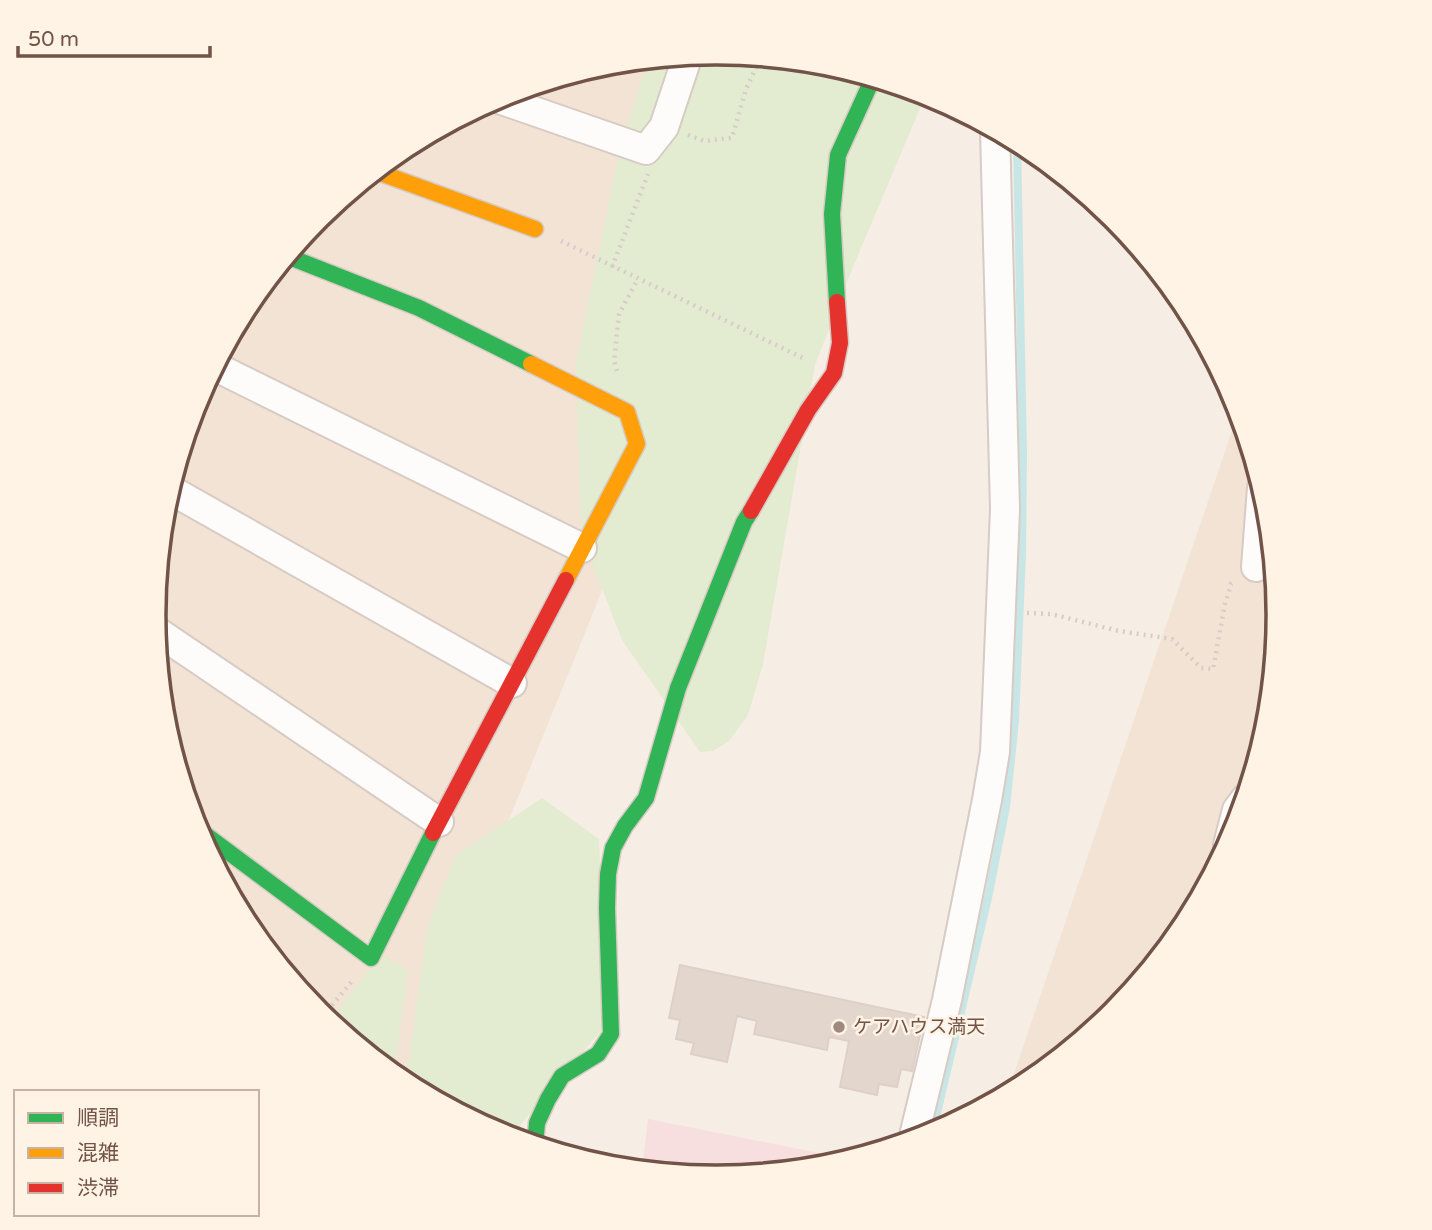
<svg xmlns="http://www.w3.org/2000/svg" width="1432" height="1230" font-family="'Varela Round','Noto Sans JP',sans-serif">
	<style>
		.residential { fill: #f2e3d5 }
		.medical { fill: #f8dfdf }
		.green { fill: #e3ebd0 }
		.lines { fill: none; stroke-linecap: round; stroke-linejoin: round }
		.stream { stroke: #c8e6e5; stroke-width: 8 }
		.building { fill: #e2d6cd; stroke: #ded0c8; stroke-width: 2 }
		.street-casing { stroke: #d7cbc4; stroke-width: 32 }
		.fast-casing { stroke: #d6cac2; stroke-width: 19 }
		.slow-casing { stroke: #d6cac2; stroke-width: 19 }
		.jam-casing { stroke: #d6cac2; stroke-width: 19 }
		.path { stroke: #d7ccc9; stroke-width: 4.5; stroke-dasharray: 2 5; stroke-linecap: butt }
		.street { stroke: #fefcfb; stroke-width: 28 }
		.fast { stroke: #30b455; stroke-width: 16 }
		.slow { stroke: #ff9f0a; stroke-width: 16 }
		.jam { stroke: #e5322d; stroke-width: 16 }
		.poi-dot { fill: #a0897e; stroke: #fff3e5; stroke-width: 2.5 }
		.labels { text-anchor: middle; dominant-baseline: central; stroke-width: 5; stroke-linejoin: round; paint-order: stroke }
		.poi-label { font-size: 19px; fill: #725347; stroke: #fff3e5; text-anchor: start }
		.rim { fill: none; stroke: #725347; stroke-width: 3.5 }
	</style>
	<rect width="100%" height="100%" fill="#f6eee5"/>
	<g class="residential">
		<polygon points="716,53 817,62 478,896 500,1135 403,1082 318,1012 248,927 196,830 164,724 154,615 164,505 196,399 249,302 319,217 404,147 501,95 607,63"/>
		<polygon points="1239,410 1268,506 1278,615 1268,725 1236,831 1183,928 1113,1013 1028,1083 1007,1094"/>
	</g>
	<polygon class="medical" points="648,1119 850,1159 825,1167 716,1177 642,1170"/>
	<g class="green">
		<polygon points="716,53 826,63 926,94 851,272 815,365 763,664 748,715 729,741 713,751 700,752 622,640 581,534 576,362 620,148 648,59"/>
		<polygon points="542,798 599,839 606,1025 522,1123 513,1138 500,1135 440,1102 408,1068 427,929 455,856"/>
		<polygon points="380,954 408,970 394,1075 329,1022"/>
	</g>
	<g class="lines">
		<polyline class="stream" points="932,1134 988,898 1006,807 1015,721 1022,553 1023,454 1017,141"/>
	</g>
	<g class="building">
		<polygon points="680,965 924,1017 912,1071 901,1069 897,1087 879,1084 877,1095 840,1087 849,1041 829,1037 827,1050 754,1034 757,1021 737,1016 727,1062 691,1054 694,1043 676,1039 680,1020 669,1018"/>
		<polygon points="723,1172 723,1177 716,1177 690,1175"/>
	</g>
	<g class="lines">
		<defs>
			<g id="street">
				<polyline points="496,98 646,150 664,127 688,55"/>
				<polyline points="214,366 582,548"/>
				<polyline points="169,489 512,683"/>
				<polyline points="1256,567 1262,488"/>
				<polyline points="155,630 439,822"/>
				<polyline points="1228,845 1237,810 1246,798"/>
				<polyline points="913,1140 947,1000 987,800 995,752 1005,509 995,130"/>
			</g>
			<g id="fast">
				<polyline points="287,256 419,308 531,364"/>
				<polyline points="837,302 832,214 838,155 873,78"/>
				<polyline points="195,827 371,958 433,833"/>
				<polyline points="535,1145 537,1123 548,1099 562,1076 598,1054 611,1034 607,908 608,874 613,848 625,826 646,798 678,688 744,522 751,511"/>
			</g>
			<g id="slow">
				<polyline points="375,171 535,229"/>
				<polyline points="531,364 627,412 637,444 566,580"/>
			</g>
			<g id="jam">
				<polyline points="751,511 808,410 834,373 840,343 837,302"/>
				<polyline points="433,833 566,580"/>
			</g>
		</defs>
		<use href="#street" class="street-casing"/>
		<use href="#fast" class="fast-casing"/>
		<use href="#slow" class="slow-casing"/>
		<use href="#jam" class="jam-casing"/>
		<g class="path">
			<polyline points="688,135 704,141 732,138 746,89 761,57"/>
			<polyline points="561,241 805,359"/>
			<polyline points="612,267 648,174"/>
			<polyline points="617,371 614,361 619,314 638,279"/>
			<polyline points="1027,613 1051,614 1119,631 1172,639 1201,668 1213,669 1225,604 1231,584 1235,582"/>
			<polyline points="323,1016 353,980"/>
		</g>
		<use href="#street" class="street"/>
		<use href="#fast" class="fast"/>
		<use href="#slow" class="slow"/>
		<use href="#jam" class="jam"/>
	</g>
	<circle class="poi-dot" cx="839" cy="1027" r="7"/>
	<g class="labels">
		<g class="poi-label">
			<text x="853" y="1027">ケアハウス満天</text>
		</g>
	</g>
	<path d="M0 0H1432V1230H0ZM166 615a550 550 0 1 1 1100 0a550 550 0 1 1-1100 0Z" fill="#fff3e5" fill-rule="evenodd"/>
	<path class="rim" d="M166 615a550 550 0 1 1 1100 0a550 550 0 1 1-1100 0Z"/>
	<rect x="14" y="1090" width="245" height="126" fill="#fff3e5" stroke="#c7b3a6" stroke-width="2"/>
	<rect x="28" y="1113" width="35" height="10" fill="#30b455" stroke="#c7b3a6" stroke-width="2"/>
	<text x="77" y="1125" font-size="21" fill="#725347">順調</text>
	<rect x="28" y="1148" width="35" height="10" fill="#ff9f0a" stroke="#c7b3a6" stroke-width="2"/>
	<text x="77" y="1160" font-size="21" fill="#725347">混雑</text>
	<rect x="28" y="1183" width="35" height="10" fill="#e5322d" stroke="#c7b3a6" stroke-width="2"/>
	<text x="77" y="1195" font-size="21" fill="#725347">渋滞</text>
	<path d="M18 46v10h192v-10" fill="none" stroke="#725347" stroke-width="3.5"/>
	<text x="28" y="46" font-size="21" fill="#725347" stroke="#fff3e5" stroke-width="5" paint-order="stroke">50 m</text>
</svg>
